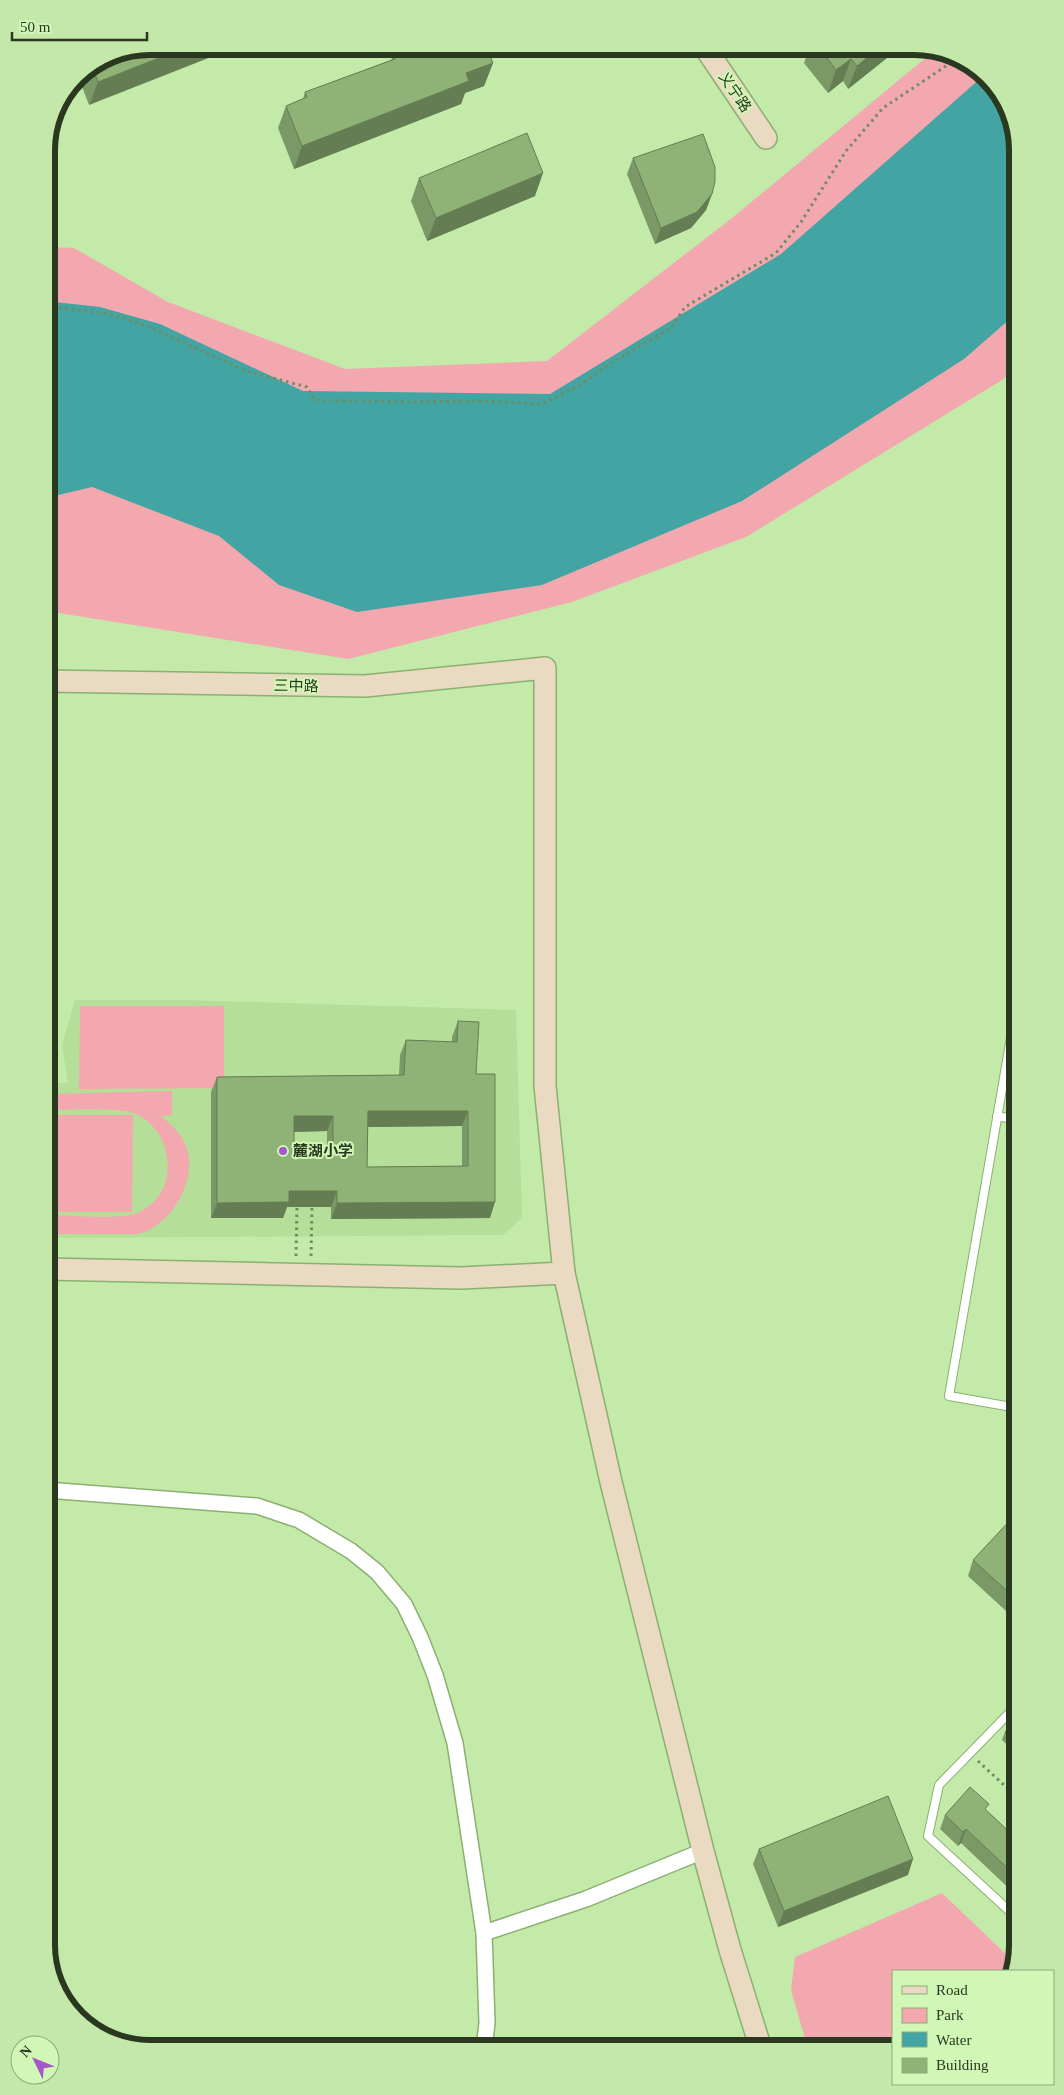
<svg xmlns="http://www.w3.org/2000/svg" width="1064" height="2095" font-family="'Times New Roman','Noto Sans SC',serif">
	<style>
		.built { fill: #b5df98 }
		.green { fill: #f3a8af }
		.water { fill: #43a5a3 }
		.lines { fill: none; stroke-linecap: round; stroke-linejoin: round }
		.lane-casing { stroke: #8bb071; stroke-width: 10 }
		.street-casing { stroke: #8bb071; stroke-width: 18 }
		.secondary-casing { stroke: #8bb071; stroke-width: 24 }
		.path { stroke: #718b60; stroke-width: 3; stroke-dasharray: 2.5 4; stroke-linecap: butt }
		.lane { stroke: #fff; stroke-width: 8 }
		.street { stroke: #fff; stroke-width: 15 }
		.secondary { stroke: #eadac1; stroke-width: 21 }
		.wall { fill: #7b9966; fill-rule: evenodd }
		.shaded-wall { fill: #647d53 }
		.building { fill: #8fb277; stroke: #647d53; fill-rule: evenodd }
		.poi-dot { fill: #a458ca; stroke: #d0f7b6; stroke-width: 2 }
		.labels { text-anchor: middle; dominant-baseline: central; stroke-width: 4; stroke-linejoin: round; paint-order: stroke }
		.street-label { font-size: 15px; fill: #29381f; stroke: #d0f7b6 }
		.poi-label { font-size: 15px; font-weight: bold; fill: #29381f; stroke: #d0f7b6; text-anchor: start }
		.rim { fill: none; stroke: #29381f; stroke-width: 6 }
	</style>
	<rect width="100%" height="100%" fill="#c3eaa9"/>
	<polygon class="built" points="75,1000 184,1000 516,1010 522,1218 503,1235 46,1238 46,1083 68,1083 62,1045"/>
	<g class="green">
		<polygon points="934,51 977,68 1010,111 1018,150 1018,366 1002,380 746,537 572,602 348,659 46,611 46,247 74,248 168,302 345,369 547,361 732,218"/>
		<polygon points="80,1006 224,1006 224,1088 79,1089"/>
		<path d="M172,1091V1115L161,1116C172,1125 183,1135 187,1149C197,1180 173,1222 142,1233C136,1235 126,1234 119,1234C95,1234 71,1234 46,1234V1215C67,1215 121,1220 137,1213C182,1195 175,1130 134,1113C116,1107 67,1110 46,1110V1094Z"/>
		<polygon points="46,1115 133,1115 132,1212 46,1212"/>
		<polygon points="942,1893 1013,1961 1010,1971 893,1971 893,2049 808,2049 791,1990 795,1957"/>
	</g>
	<polygon class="water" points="983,76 1010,111 1018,150 1018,312 964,359 742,501 542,585 357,612 279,585 219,536 92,487 46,498 46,301 100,307 160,324 303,391 550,394 781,254"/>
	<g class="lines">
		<defs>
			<g id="lane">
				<polyline points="997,1116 1018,1120"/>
				<polyline points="1018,1408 949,1396 1018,997"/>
				<polyline points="1018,1919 928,1836 939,1785 1018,1704"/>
			</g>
			<g id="street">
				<polyline points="46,1490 257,1506 299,1520 351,1551 377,1572 404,1604 420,1637 435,1675 455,1743 484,1933 487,2023 484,2049"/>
				<polyline points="484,1933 586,1899 703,1851"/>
			</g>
			<g id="secondary">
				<polyline points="704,46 766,138"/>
				<polyline points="46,681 365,686 545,668 545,1086 564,1273 611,1482 703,1851 730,1950 761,2049"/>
				<polyline points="46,1269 461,1278 564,1273"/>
			</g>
		</defs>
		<use href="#lane" class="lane-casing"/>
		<use href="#street" class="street-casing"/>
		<use href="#secondary" class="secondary-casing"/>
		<g class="path">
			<polyline points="46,306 110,314 145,325 246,371 307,387 314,400 410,402 483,401 542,404 578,386 610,364 672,327 685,307 776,253 801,222 846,151 883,108 955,60"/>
			<polyline points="296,1256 297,1207"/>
			<polyline points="311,1256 312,1207"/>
			<polyline points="978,1761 1018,1798"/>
		</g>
		<use href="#lane" class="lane"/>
		<use href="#street" class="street"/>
		<use href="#secondary" class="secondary"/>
	</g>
	<g class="wall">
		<polygon points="810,46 902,46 848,89 843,81 828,93 804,63"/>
		<polygon points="111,54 89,105 78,76"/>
		<polygon points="393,55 493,63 484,86 465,93 461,104 294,169 278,128 286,106 303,99 305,92 391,60"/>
		<polygon points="633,158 712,194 706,210 691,228 655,244 627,174"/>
		<polygon points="419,178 535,196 427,241 411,201"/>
		<path d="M458,1021L476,1074L490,1218L331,1219V1207H287L283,1218H211V1092L217,1077L399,1075L400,1055L406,1040L452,1042V1037ZM462,1126V1166L367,1167L368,1127ZM327,1131V1155L294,1156V1132Z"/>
		<polygon points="1018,1519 1018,1622 968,1576 973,1560"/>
		<polygon points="1018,1718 1018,1754 1002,1740 1005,1732"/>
		<polygon points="987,1811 1018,1840 1018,1897 961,1843 958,1846 940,1829 945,1815"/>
		<polygon points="759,1849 908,1875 778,1927 753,1864"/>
	</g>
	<g class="shaded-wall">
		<polygon points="189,46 239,46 89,105 98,82"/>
		<polygon points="881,46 902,46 848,89 857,66"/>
		<polygon points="851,59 843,81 828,93 836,70"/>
		<polygon points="493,63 484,86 465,93 461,104 294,169 302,146 466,73"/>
		<polygon points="543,173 535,196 427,241 436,218"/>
		<polygon points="712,194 706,210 691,228 655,244 661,228"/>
		<polygon points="368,1111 468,1111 462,1126 362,1127"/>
		<polygon points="294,1116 333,1116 327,1131 288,1132"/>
		<polygon points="289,1191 337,1191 331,1207 287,1207 283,1218 211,1218 217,1203"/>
		<polygon points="495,1202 490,1218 331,1219 337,1203"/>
		<polygon points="966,1829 961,1843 958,1846 963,1832"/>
		<polygon points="913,1859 908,1875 778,1927 784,1911"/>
	</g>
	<g class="building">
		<polygon points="150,46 189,46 98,82 92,67 111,54"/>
		<polygon points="415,46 486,46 493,63 466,73 469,81 302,146 286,106 307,97 305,92 395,59 393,55"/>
		<polygon points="818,46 881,46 857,66 851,59 836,70"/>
		<polygon points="527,133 543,173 436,218 419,178"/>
		<polygon points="703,134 715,167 715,182 712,194 697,212 661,228 633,158"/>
		<path d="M458,1021L479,1022L476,1074H495V1202L337,1203V1191H289V1202L217,1203V1077L404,1075L406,1040L457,1042ZM368,1111H468V1166L367,1167ZM294,1116H333V1155L294,1156Z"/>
		<polygon points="1014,1516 1018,1519 1018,1601 973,1560"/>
		<polygon points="1018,1718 1018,1743 1005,1732"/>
		<polygon points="970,1787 989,1804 985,1809 1018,1840 1018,1878 966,1829 963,1832 945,1815"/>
		<polygon points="888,1796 913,1859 784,1911 759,1849"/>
	</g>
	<circle class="poi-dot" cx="283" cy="1151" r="5"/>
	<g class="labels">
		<g class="street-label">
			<text transform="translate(735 92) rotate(56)">义宁路</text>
			<text transform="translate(296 686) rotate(1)">三中路</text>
		</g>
		<g class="poi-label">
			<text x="293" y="1151">麓湖小学</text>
		</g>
	</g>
	<path d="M0 0H1064V2095H0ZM150 55H914A95 95 0 0 1 1009 150V1945A95 95 0 0 1 914 2040H150A95 95 0 0 1 55 1945V150A95 95 0 0 1 150 55Z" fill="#c3e8aa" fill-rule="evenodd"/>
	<path class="rim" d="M150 55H914A95 95 0 0 1 1009 150V1945A95 95 0 0 1 914 2040H150A95 95 0 0 1 55 1945V150A95 95 0 0 1 150 55Z"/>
	<rect x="892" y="1970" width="162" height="115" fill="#d0f7b6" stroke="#8dab7a"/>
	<rect x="902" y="1986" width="25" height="8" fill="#eadac1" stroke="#8dab7a"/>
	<text x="936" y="1995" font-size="15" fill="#29381f">Road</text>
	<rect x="902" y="2008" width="25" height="15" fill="#f3a8af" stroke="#8dab7a"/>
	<text x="936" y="2020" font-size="15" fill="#29381f">Park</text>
	<rect x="902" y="2032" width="25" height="15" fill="#43a5a3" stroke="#8dab7a"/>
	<text x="936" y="2045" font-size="15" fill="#29381f">Water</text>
	<rect x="902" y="2058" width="25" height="15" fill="#8fb277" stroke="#8dab7a"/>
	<text x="936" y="2070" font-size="15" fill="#29381f">Building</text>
	<g transform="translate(35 2060) rotate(313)"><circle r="24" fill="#d0f7b6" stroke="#8dab7a"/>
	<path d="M0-4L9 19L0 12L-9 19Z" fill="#a458ca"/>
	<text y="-8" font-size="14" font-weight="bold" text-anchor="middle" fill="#29381f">N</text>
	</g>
	<path d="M12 32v8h135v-8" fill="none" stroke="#29381f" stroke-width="2.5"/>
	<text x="20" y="32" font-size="15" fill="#29381f" stroke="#d0f7b6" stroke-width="4" paint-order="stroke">50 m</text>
</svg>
